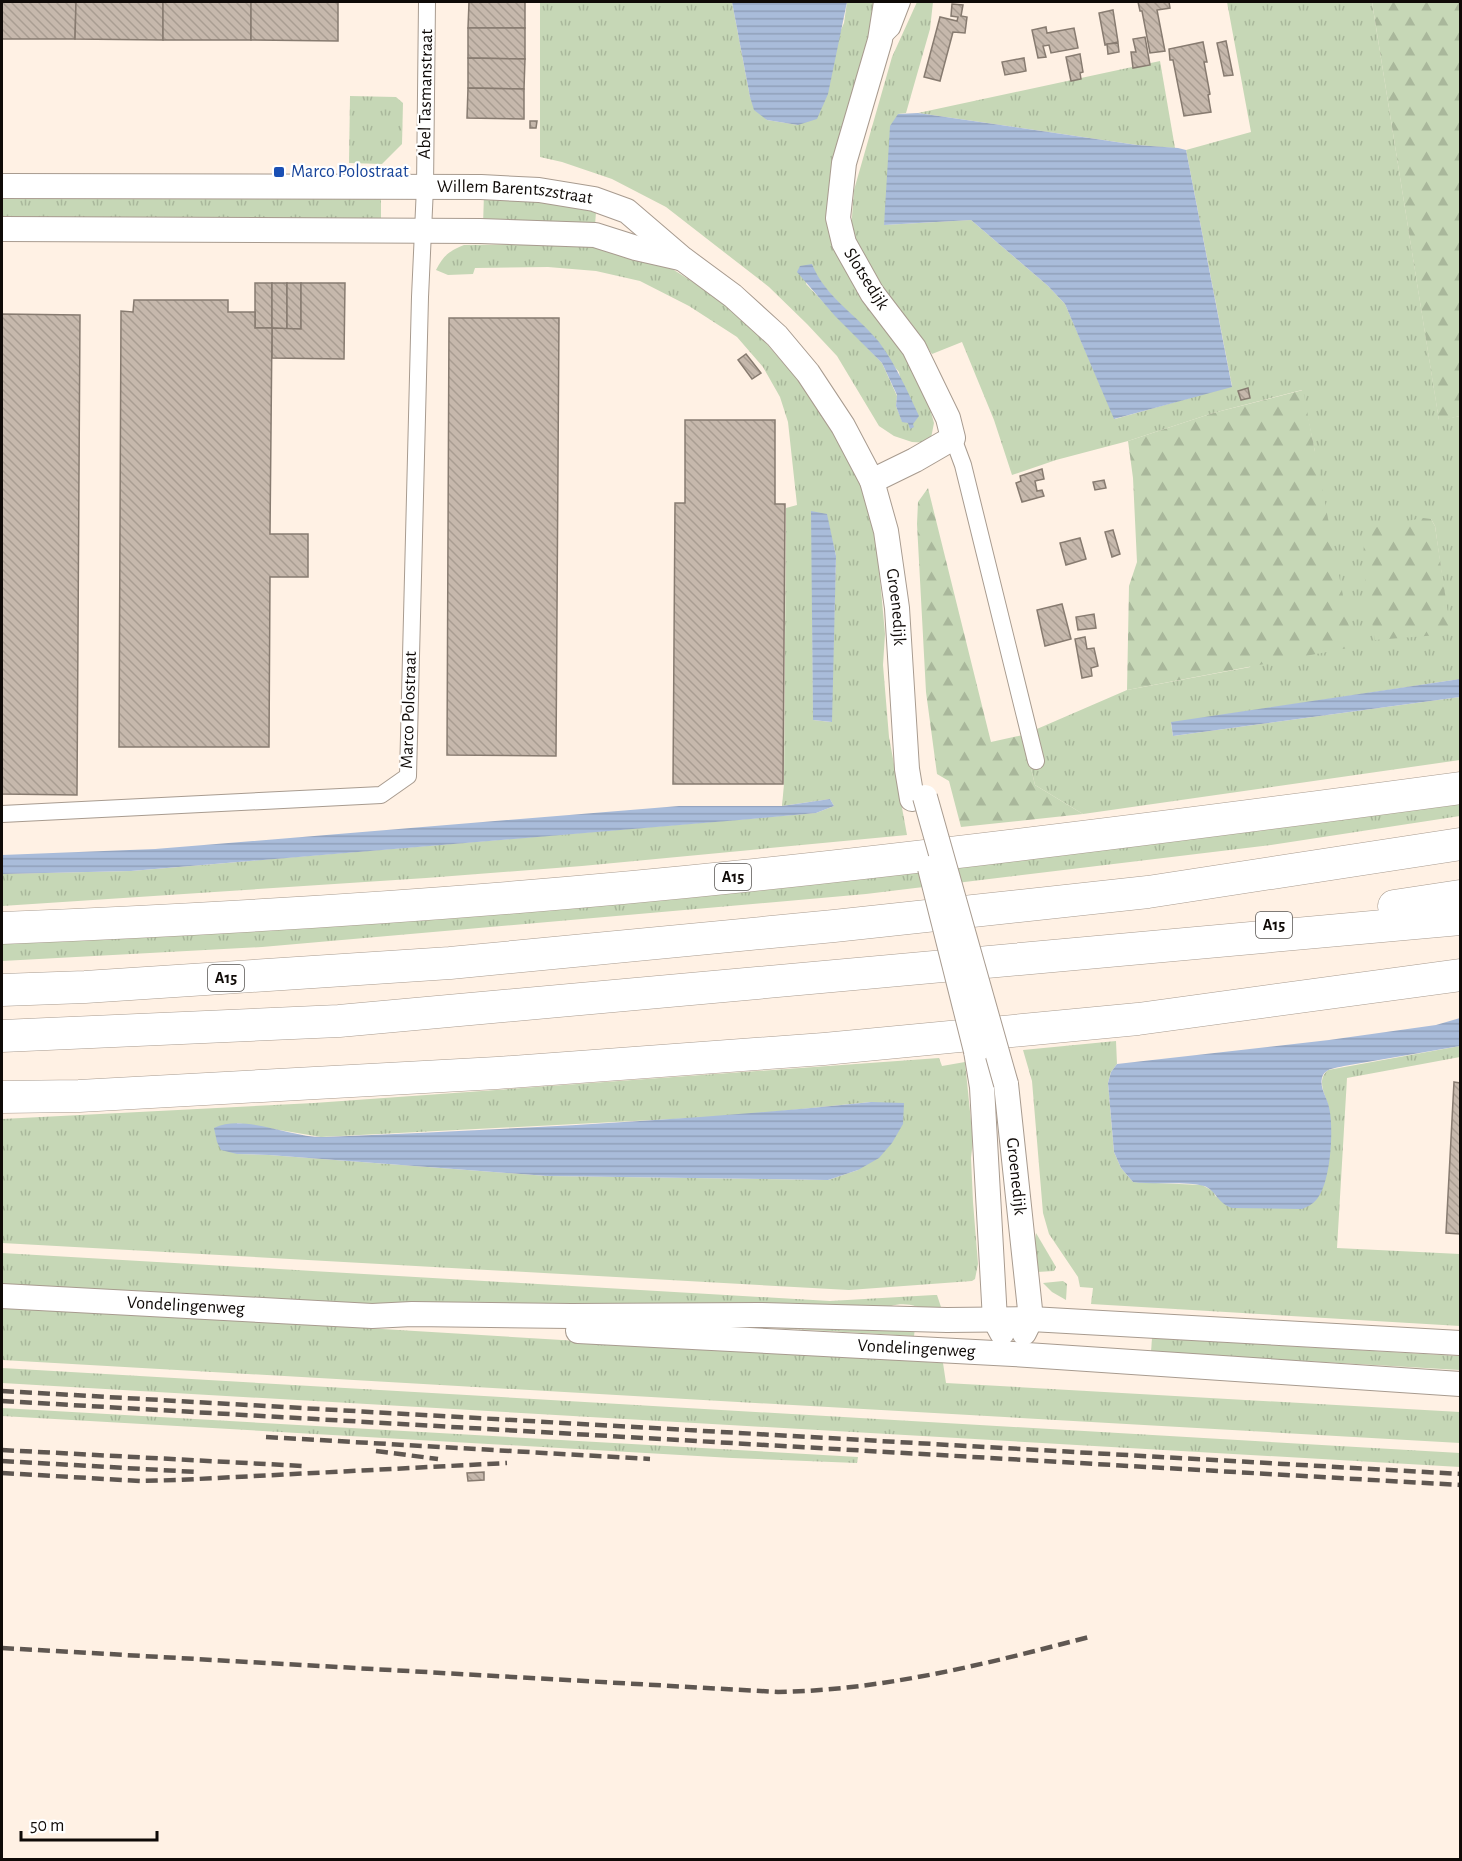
<svg xmlns="http://www.w3.org/2000/svg" width="1462" height="1861" font-family="'Alegreya Sans',sans-serif">
	<style>
		.grass { fill: url(#grass-tufts); fill-rule: evenodd }
		.forest { fill: url(#forest-firs) }
		.water { fill: url(#water-rules) }
		.building { fill: url(#building-back-hatch); stroke: #877b70; stroke-width: 1.5 }
		.lines { fill: none; stroke-linecap: round; stroke-linejoin: round }
		.street-casing { stroke: #a89b8f; stroke-width: 18 }
		.secondary-casing { stroke: #a89b8f; stroke-width: 26 }
		.highway-casing { stroke: #a89b8f; stroke-width: 33 }
		.street { stroke: #fff; stroke-width: 16 }
		.secondary { stroke: #fff; stroke-width: 24 }
		.highway { stroke: #fff; stroke-width: 32 }
		.rail { stroke: #5f5751; stroke-width: 4.5; stroke-dasharray: 12 6; stroke-linecap: butt }
		.secondary-bridge-casing { stroke: #a89b8f; stroke-width: 26; stroke-linecap: butt }
		.secondary-bridge { stroke: #fff; stroke-width: 24 }
		.transit-dot { fill: #1a4fb4; stroke: #fff; stroke-width: 2 }
		.labels { text-anchor: middle; dominant-baseline: central; stroke-width: 4.5; stroke-linejoin: round; paint-order: stroke }
		.shield { fill: #fff; stroke: #575451; stroke-width: 1.5 }
		.shield-label { font-size: 16px; font-weight: bold; fill: #0f0a07 }
		.street-label { font-size: 18px; fill: #0f0a07; stroke: #fff }
		.transit-label { font-size: 18px; fill: #164399; stroke: #fff; text-anchor: start }
	</style>
	<defs>
		<pattern id="grass-tufts" width="24" height="20" patternUnits="userSpaceOnUse" patternTransform="scale(1.5)"><rect width="24" height="20" fill="#c6d7b6"/><path d="M3 7l-1-3M5 7V3M7 7l1-3M15 17l-1-3M17 17v-4M19 17l1-3" fill="none" stroke="#a9b79b"/></pattern>
		<pattern id="forest-firs" width="22" height="20" patternUnits="userSpaceOnUse" patternTransform="scale(1.5)"><rect width="22" height="20" fill="#c6d7b6"/><path d="M5 1l3.5 6h-7zM16 11l3.5 6h-7z" fill="#a9b79b"/></pattern>
		<pattern id="water-rules" width="6" height="5" patternUnits="userSpaceOnUse" patternTransform="scale(1.5)"><rect width="6" height="5" fill="#a9bcda"/><path d="M0 2.5h6" fill="none" stroke="#90a0ba"/></pattern>
		<pattern id="building-back-hatch" width="6" height="6" patternUnits="userSpaceOnUse" patternTransform="scale(1.5)"><rect width="6" height="6" fill="#c6b8ac"/><path d="M-1 5l2 2M0 0l6 6M5-1l2 2" fill="none" stroke="#a99d92"/></pattern>
	</defs>
	<rect width="100%" height="100%" fill="#fff1e4"/>
	<g class="grass">
		<path d="M540,2H732L750,97L767,120L798,125L844,23L847,2H882L832,202L929,405L934,423L930,443L912,442L894,436L879,426L837,356L807,324L769,287L666,207L612,179L562,162L540,157ZM812,264L817,278L899,372L908,423L902,421L896,406L897,396L882,363L806,284Z"/>
		<path d="M917,2H933L930,29L906,113L898,114L884,225L971,220L1048,286L1065,304L1115,419L1232,386L1186,150L1251,132L1227,2H1372L1439,420L1460,416V679L1171,723L1173,736L1460,697V760L1083,814L1035,785L1023,735L1127,690L1250,667L1315,452L1302,390L1213,413L1128,441L1056,460L1012,475L994,420L962,342L932,354L911,323L874,280L851,230L854,190L892,57ZM1431,519L1435,526L1450,634Z"/>
		<polygon points="1160,61 1175,148 1137,145 918,113"/>
		<polygon points="350,96 396,97 403,103 402,144 382,164 349,163"/>
		<polygon points="2,192 381,194 381,225 2,222"/>
		<polygon points="484,194 553,201 596,212 595,225 483,225"/>
		<path d="M560,244L602,247L666,265L712,294L759,335L806,389L860,476L875,524L885,634L883,665L889,737L907,835L582,866L426,878L2,906V874L131,871L816,813L834,806L830,799L782,806L784,784L786,508L797,505L788,422L780,397L763,367L737,337L689,306L640,281L596,271L548,267L475,268L473,274L448,275L436,270C443,256 449,251 464,245ZM826,514L836,556L831,722L813,720L812,528Z"/>
		<path d="M1460,804V816L1271,845L866,894L262,947L2,961V944C227,931 453,919 678,898C939,873 1200,838 1460,804Z"/>
		<path d="M1116,1041L1117,1064L1111,1072L1108,1083L1114,1152L1121,1168L1133,1182L1202,1185L1213,1191L1216,1197L1329,1108C1325,1094 1316,1080 1328,1070L1460,1046V1057L1347,1078L1337,1248L1460,1254V1326L1091,1304L1093,1288L1080,1287L1078,1277L1049,1234L1043,1213L1032,1081L1023,1050Z"/>
		<path d="M939,1058L942,1066L965,1062L973,1141L971,1158L973,1202L978,1264L975,1279L972,1281L849,1290L2,1243V1119L314,1103ZM871,1102L858,1170L828,1180L547,1176L269,1155L237,1154V1123L321,1137L732,1116Z"/>
		<polygon points="1036,1233 1056,1267 1054,1271 1037,1272 1033,1252"/>
		<path d="M2,1253L830,1301L934,1295H937L942,1310L928,1313C915,1302 894,1301 879,1312L389,1307L2,1286Z"/>
		<polygon points="1063,1281 1067,1284 1066,1300 1052,1292 1043,1283"/>
		<polygon points="2,1306 943,1363 946,1383 1460,1412 1460,1443 2,1360"/>
		<polygon points="668,1322 915,1328 914,1336"/>
		<polygon points="1152,1338 1460,1356 1460,1370 1151,1352"/>
		<polygon points="2,1368 1460,1453 1460,1467 2,1383"/>
		<polygon points="2,1408 858,1457 857,1463 732,1458 2,1416"/>
	</g>
	<g class="forest">
		<polygon points="1372,2 1460,2 1460,416 1439,421"/>
		<polygon points="1303,390 1353,647 1127,690 1129,586 1137,562 1133,478 1128,441 1213,413"/>
		<polygon points="928,488 991,742 1023,735 1035,785 1083,814 961,827 949,781 937,774 926,692 917,524 918,502"/>
		<path d="M1423,518L1431,519L1435,526L1451,634L1375,640C1371,612 1357,556 1367,532L1377,527Z"/>
	</g>
	<g class="water">
		<polygon points="732,2 847,2 828,94 817,119 798,125 767,120 754,110 750,97"/>
		<polygon points="918,113 1137,145 1178,148 1186,150 1232,387 1114,419 1065,304 1048,286 971,220 884,225 890,126 898,114"/>
		<path d="M812,264C825,297 857,315 879,342C896,365 907,390 919,416L913,424L914,427L910,429L908,423L902,422L896,406L897,395L882,363L835,316L797,272L800,266Z"/>
		<polygon points="811,511 827,514 836,556 832,722 813,720"/>
		<polygon points="1460,679 1460,697 1173,736 1171,722"/>
		<polygon points="830,799 834,806 816,813 751,819 131,871 2,874 2,855 155,849 679,806 782,806"/>
		<path d="M1460,1018V1046L1344,1066C1336,1068 1327,1068 1323,1075C1318,1086 1327,1097 1329,1107C1334,1128 1331,1182 1317,1199C1313,1204 1307,1207 1302,1209L1232,1208C1217,1203 1216,1190 1204,1186C1187,1181 1153,1185 1133,1182L1121,1168L1114,1152L1108,1083L1111,1072L1117,1064L1329,1040L1436,1025Z"/>
		<path d="M871,1102L904,1103L903,1124L892,1143L879,1158L858,1170L828,1180L547,1176L269,1155L237,1154L221,1150L217,1142L214,1128C245,1113 292,1139 326,1137C507,1129 690,1121 871,1102Z"/>
	</g>
	<g class="building">
		<polygon points="2,2 76,2 75,39 2,39"/>
		<polygon points="76,2 163,2 163,40 75,39"/>
		<rect x="163" y="2" width="88" height="38"/>
		<polygon points="251,2 338,2 338,41 251,40"/>
		<polygon points="469,2 525,2 525,28 468,28"/>
		<polygon points="1138,2 1169,2 1170,8 1157,10 1165,51 1150,53 1142,11 1140,11"/>
		<polygon points="952,4 963,5 961,16 967,17 965,33 953,32 940,81 924,77 940,17 957,21 958,17 951,16"/>
		<polygon points="1113,10 1118,42 1105,45 1099,13"/>
		<polygon points="1046,27 1047,33 1074,28 1078,48 1051,53 1049,45 1043,46 1046,57 1038,58 1032,30"/>
		<polygon points="468,28 525,28 525,59 468,58"/>
		<polygon points="1145,37 1150,65 1133,68 1131,52 1136,52 1133,39"/>
		<polygon points="1226,41 1233,75 1224,76 1217,43"/>
		<polygon points="1203,42 1207,62 1204,62 1210,94 1208,95 1211,112 1184,116 1173,60 1170,60 1169,49"/>
		<polygon points="1118,43 1119,52 1108,54 1107,44"/>
		<polygon points="1080,54 1083,72 1080,73 1081,79 1071,81 1066,57"/>
		<polygon points="468,58 525,59 524,89 468,88"/>
		<polygon points="1024,58 1026,71 1005,75 1002,62"/>
		<polygon points="468,88 524,89 524,119 467,118"/>
		<polygon points="530,121 537,121 536,128 530,128"/>
		<rect x="255" y="283" width="17" height="45"/>
		<polygon points="272,283 287,283 287,329 272,328"/>
		<rect x="287" y="283" width="14" height="46"/>
		<polygon points="301,283 345,283 344,359 272,358 272,328 301,329"/>
		<polygon points="134,300 228,300 228,312 255,312 255,328 272,328 270,534 308,534 308,577 270,577 269,747 119,747 121,311 133,312"/>
		<polygon points="2,314 80,315 77,795 2,794"/>
		<polygon points="449,318 559,318 556,756 447,755"/>
		<polygon points="746,354 761,373 752,379 738,360"/>
		<polygon points="1248,388 1250,398 1241,400 1238,391"/>
		<polygon points="685,420 775,420 775,504 785,504 783,784 673,784 675,503 685,503"/>
		<polygon points="1042,469 1044,479 1035,481 1037,491 1042,490 1044,496 1022,502 1016,483 1021,481 1020,476"/>
		<polygon points="1104,480 1106,488 1095,490 1093,482"/>
		<polygon points="1113,530 1120,554 1112,557 1105,532"/>
		<polygon points="1080,538 1086,559 1066,565 1060,543"/>
		<polygon points="1062,604 1071,639 1045,646 1037,610"/>
		<polygon points="1094,614 1096,628 1078,630 1076,617"/>
		<polygon points="1085,637 1087,649 1094,648 1098,666 1091,668 1092,676 1082,678 1075,639"/>
		<polygon points="1454,1082 1460,1083 1460,1234 1446,1233"/>
		<polygon points="484,1472 484,1480 468,1481 467,1473"/>
	</g>
	<g class="lines">
		<defs>
			<g id="street">
				<polyline points="885,35 892,28 902,2"/>
				<polyline points="953,438 963,465 1036,761"/>
				<polyline points="2,814 381,795 408,776 420,297 425,187 427,2"/>
			</g>
			<g id="secondary">
				<path id="s1" d="M2,186L481,187L539,190L594,199L627,211L683,259L733,296L777,336L808,373L843,426L872,481L886,531L897,608L907,769L912,799"/>
				<polyline points="2,229 480,231 595,235 636,248 680,258"/>
				<polyline points="872,481 915,460 953,438 948,418 914,348 872,293 844,243 838,218 844,163 880,40 886,2"/>
				<polyline points="976,1051 982,1087 995,1320 1002,1333"/>
				<path id="s2" d="M1006,1084L1031,1319L1024,1333"/>
				<path id="s3" d="M2,1296L372,1316L412,1314L571,1316L760,1315L947,1320L1031,1319L1460,1343"/>
				<path id="s4" d="M578,1331L1013,1354L1460,1384"/>
			</g>
			<g id="highway">
				<polyline points="1394,906 1460,896"/>
				<path d="M2,928C249,918 497,902 744,876C983,851 1222,820 1460,788"/>
				<polyline points="2,990 85,987 450,963 834,926 1148,892 1460,844"/>
				<polyline points="2,1036 339,1021 1460,919"/>
				<polyline points="2,1097 79,1096 497,1073 824,1049 1138,1019 1460,975"/>
			</g>
		</defs>
		<use href="#street" class="street-casing"/>
		<use href="#secondary" class="secondary-casing"/>
		<use href="#highway" class="highway-casing"/>
		<use href="#street" class="street"/>
		<use href="#secondary" class="secondary"/>
		<use href="#highway" class="highway"/>
		<g class="rail">
			<polyline points="2,1391 1460,1474"/>
			<polyline points="2,1401 1460,1485"/>
			<polyline points="266,1437 650,1459"/>
			<polyline points="2,1450 303,1466"/>
			<polyline points="376,1451 438,1459"/>
			<polyline points="2,1461 196,1472"/>
			<polyline points="2,1473 140,1481 178,1480 507,1463"/>
			<path d="M2,1648L778,1692C884,1690 986,1664 1089,1637"/>
		</g>
		<defs>
			<g id="secondary-bridge">
				<polyline points="925,797 1006,1084"/>
				<polyline points="930,868 976,1051"/>
			</g>
		</defs>
		<use href="#secondary-bridge" class="secondary-bridge-casing"/>
		<use href="#secondary-bridge" class="secondary-bridge"/>
	</g>
	<rect class="transit-dot" x="273" y="166" width="12" height="12" rx="3"/>
	<g class="labels">
		<g class="shield">
			<rect x="715" y="864" width="36" height="26" rx="4.5"/>
			<rect x="1256" y="912" width="36" height="26" rx="4.5"/>
			<rect x="208" y="965" width="36" height="26" rx="4.5"/>
		</g>
		<g class="shield-label">
			<text x="733" y="877">A15</text>
			<text x="1274" y="925">A15</text>
			<text x="226" y="978">A15</text>
		</g>
		<g class="street-label">
			<text transform="translate(426 94) rotate(-89)">Abel Tasmanstraat</text>
			<text stroke="none"><textPath href="#s1" startOffset="513">Willem Barentszstraat</textPath></text>
			<text transform="translate(866 279) rotate(58)">Slotsedijk</text>
			<text stroke="none"><textPath href="#s1" startOffset="1126">Groenedijk</textPath></text>
			<text transform="translate(409 710) rotate(-88)">Marco Polostraat</text>
			<text stroke="none"><textPath href="#s2" startOffset="93">Groenedijk</textPath></text>
			<text stroke="none"><textPath href="#s3" startOffset="184">Vondelingenweg</textPath></text>
			<text stroke="none"><textPath href="#s4" startOffset="339">Vondelingenweg</textPath></text>
		</g>
		<g class="transit-label">
			<text x="291" y="172">Marco Polostraat</text>
		</g>
	</g>
	<rect width="1462" height="1861" fill="none" stroke="#0f0a07" stroke-width="6"/>
	<path d="M21 1831v9h136v-9" fill="none" stroke="#0f0a07" stroke-width="3"/>
	<text x="30" y="1831" font-size="18" fill="#0f0a07" stroke="#ffffff" stroke-width="4.5" paint-order="stroke">50 m</text>
</svg>
